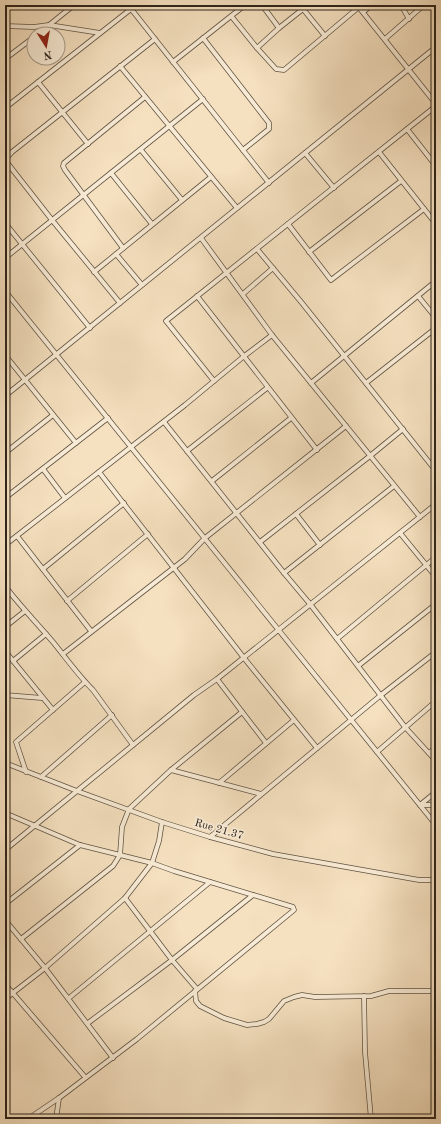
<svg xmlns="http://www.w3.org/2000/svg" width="441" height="1124" font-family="'Old Standard TT',serif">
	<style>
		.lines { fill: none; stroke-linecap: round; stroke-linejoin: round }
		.street-casing { stroke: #605344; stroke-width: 5.5 }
		.street { stroke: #f8ebd5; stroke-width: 4 }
		.labels { text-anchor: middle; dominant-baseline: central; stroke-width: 3.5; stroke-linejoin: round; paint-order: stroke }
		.street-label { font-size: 11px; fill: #2f241b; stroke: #f8ebd5 }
	</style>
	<rect width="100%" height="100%" fill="#f5e0bf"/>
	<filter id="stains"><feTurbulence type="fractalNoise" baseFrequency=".005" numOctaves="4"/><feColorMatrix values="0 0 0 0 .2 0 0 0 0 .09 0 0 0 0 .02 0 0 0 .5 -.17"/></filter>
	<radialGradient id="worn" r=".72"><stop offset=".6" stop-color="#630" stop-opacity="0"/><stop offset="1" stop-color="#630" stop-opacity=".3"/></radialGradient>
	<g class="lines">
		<defs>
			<g id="street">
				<polyline points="128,5 269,183"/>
				<polyline points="262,5 279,28"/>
				<polyline points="357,5 436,104"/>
				<polyline points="401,5 409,19"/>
				<polyline points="402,6 421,7"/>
				<polyline points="5,8 11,5"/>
				<polyline points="303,9 325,36"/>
				<polyline points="363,12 372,5"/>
				<polyline points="232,17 257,48 279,28 308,5"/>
				<polyline points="5,26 34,27 49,25 100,33"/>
				<polyline points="38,34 74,5"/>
				<polyline points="203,38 269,123 269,129 243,150"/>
				<polyline points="385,39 424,5"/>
				<polyline points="257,48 276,69 284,70 359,7"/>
				<polyline points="5,59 34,37"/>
				<polyline points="173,62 245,5"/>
				<polyline points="120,66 237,208"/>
				<polyline points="38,82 88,144"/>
				<polyline points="5,108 131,9"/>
				<polyline points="407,129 436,166"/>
				<polyline points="141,150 182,200"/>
				<polyline points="379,152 436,224"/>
				<polyline points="305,153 334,188"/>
				<polyline points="5,160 12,152 155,39"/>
				<polyline points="5,160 52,220 120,303"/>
				<polyline points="111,173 152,224"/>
				<polyline points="5,223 90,328"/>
				<polyline points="288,224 331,280 424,209"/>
				<polyline points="201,238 272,335 420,517"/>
				<polyline points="123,248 65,170 63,166 64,163 145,97"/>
				<polyline points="257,249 302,303 436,471"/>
				<polyline points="309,252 401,181"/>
				<polyline points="116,254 142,285"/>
				<polyline points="5,258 203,99"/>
				<polyline points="94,272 211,177"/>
				<polyline points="5,291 436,825"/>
				<polyline points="243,294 273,268"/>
				<polyline points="197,296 317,450"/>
				<polyline points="418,296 436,318"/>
				<polyline points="5,355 76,443"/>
				<polyline points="214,381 166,321 436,106"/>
				<polyline points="311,383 436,281"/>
				<polyline points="366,383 436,328"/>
				<polyline points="5,396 436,47"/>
				<polyline points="164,422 284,573 310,604 405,727 436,761"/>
				<polyline points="187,451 267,388"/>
				<polyline points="5,453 53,415"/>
				<polyline points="43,469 65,498"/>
				<polyline points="99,472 244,658 317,748"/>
				<polyline points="212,481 291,418"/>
				<polyline points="5,498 108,418"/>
				<polyline points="296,514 320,545"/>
				<polyline points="400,533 436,577"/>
				<polyline points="17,536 91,631"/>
				<polyline points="260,542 370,456 403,429"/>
				<polyline points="5,545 185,405 243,357 272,335"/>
				<polyline points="43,569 124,503"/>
				<polyline points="284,573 394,486"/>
				<path d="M5,586C20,606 37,623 53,642C66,658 78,675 93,690L133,745"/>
				<polyline points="67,601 148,534"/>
				<polyline points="5,627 25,611"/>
				<polyline points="337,639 436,557"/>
				<polyline points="5,651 53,710"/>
				<polyline points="63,654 185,559 205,538 346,426"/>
				<polyline points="13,661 46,634"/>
				<polyline points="358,666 436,604"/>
				<polyline points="217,679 266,743"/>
				<polyline points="5,695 42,698"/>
				<polyline points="377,752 436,701"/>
				<polyline points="429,753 436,747"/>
				<polyline points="5,763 77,791 162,822 210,837 273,854 419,880 436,880"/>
				<polyline points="171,770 261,794"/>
				<polyline points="26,772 16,742 85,682"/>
				<polyline points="41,777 112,715"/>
				<polyline points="219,783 294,720"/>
				<polyline points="420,805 436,792"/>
				<polyline points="420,805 436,805"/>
				<polyline points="5,813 80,845 152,863 159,841 162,822"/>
				<polyline points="210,837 381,695 436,652"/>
				<polyline points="5,850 194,695 217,679 436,504"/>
				<polyline points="125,898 172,960 197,989"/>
				<polyline points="5,904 80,845"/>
				<polyline points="5,920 45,968 113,1058"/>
				<polyline points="21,939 113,866 120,855 122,827 129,809 171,770 242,712"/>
				<polyline points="5,984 85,1077"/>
				<polyline points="195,991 196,1001 200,1006 224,1018 247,1025 257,1024 264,1022 269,1019 284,1001 294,997 302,995 315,997 371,996 389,991 436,991"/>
				<polyline points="364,996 365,1052 371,1119"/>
				<polyline points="69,998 210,882"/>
				<polyline points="5,999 45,968 125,898 152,863 174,871 293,907 294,910 137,1039 59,1098 28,1119"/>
				<polyline points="88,1023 172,960 253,895"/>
				<polyline points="56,1119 59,1098"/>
			</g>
		</defs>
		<use href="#street" class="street-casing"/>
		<use href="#street" class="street"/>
	</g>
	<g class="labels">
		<g class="street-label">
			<text transform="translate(219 830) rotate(16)">Rue 21.37</text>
		</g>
	</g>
	<rect width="441" height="1124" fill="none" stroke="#f5e0bf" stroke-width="20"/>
	<rect x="6" y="6" width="429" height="1112" fill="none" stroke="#2f241b" stroke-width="2"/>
	<rect x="10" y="10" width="421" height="1104" fill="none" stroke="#2f241b"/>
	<g transform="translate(46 46) rotate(169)"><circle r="19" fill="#f8ebd5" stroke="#a89b8b"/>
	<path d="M0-3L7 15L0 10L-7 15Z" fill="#8f2418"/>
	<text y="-6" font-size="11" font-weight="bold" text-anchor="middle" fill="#2f241b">N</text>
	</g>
	<rect width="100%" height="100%" filter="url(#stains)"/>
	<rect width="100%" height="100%" fill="url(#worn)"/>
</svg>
